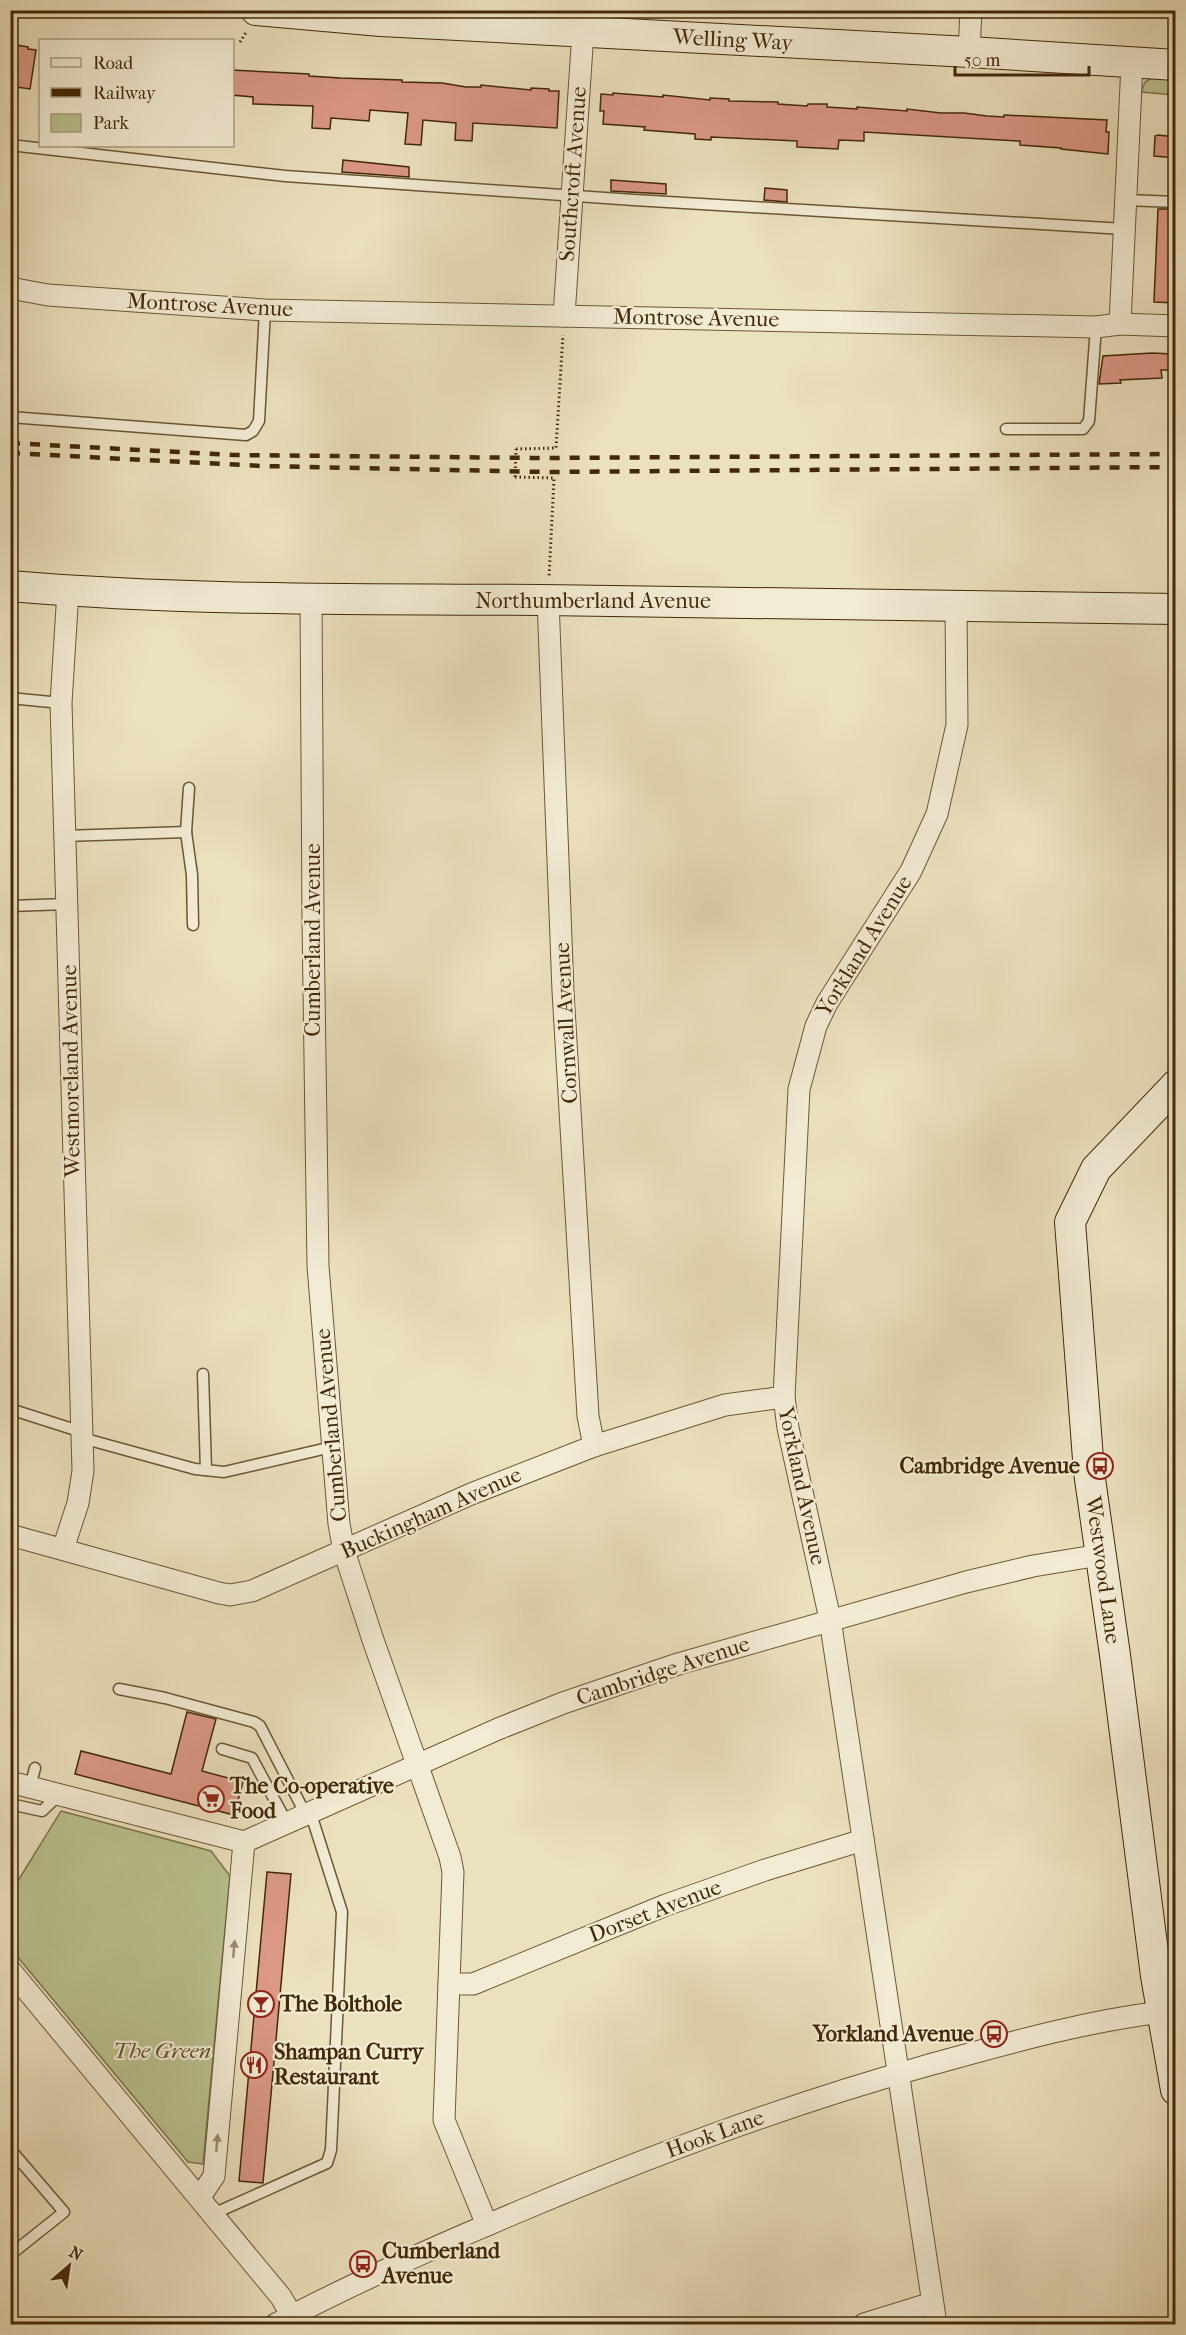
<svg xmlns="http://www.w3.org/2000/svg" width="1186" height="2335" font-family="'IM FELL French Canon',serif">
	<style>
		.green { fill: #bac290; stroke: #7e754c; stroke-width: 1.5 }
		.building { fill: #dc9986; stroke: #422807; stroke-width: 1.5 }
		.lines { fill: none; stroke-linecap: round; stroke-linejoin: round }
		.lane-casing { stroke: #6c5635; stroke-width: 13 }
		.street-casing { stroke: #6c5635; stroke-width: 23 }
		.secondary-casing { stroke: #422807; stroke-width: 32 }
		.path { stroke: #422807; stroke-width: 3; stroke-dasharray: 1.5 3; stroke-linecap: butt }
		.lane { stroke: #f3ecd5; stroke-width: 10 }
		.street { stroke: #f3ecd5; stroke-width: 21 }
		.secondary { stroke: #f3ecd5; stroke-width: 30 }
		.rail { stroke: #422807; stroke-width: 4.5; stroke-dasharray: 10 10; stroke-linecap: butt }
		.path-bridge { stroke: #422807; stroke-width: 3; stroke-dasharray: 1.5 3; stroke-linecap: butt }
		.oneway { fill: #9a8a6e }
		.labels { text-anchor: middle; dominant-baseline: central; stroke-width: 4.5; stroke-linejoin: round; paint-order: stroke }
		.street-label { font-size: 22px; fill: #422807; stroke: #f3ecd5 }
		.poi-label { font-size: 22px; font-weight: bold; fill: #422807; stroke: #f3ecd5; text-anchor: start }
		.park-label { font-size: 22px; font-style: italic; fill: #604e29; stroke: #f3ecd5 }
	</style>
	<rect width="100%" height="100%" fill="#ece1be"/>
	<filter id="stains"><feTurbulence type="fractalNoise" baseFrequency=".00333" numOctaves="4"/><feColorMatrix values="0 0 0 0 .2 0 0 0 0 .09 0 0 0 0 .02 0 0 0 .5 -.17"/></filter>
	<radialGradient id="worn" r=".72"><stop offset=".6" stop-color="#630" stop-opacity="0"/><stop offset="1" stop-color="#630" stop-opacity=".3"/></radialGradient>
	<g class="green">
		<polygon points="1156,75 1171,77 1175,80 1175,95 1141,92 1145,82"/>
		<polygon points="61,1811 211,1851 230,1876 203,2164 188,2162 11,1949 11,1892"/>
	</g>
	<g class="building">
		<polygon points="10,44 28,47 28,49 36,50 30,89 10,86"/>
		<polygon points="232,70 309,74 309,76 340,78 402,80 402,82 442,83 466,87 481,87 481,85 531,90 531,88 549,89 549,91 559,91 557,128 473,123 472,141 455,140 456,123 423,120 421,145 405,144 408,113 370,110 369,121 331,118 330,129 312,128 313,106 253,104 253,97 232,95"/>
		<polygon points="613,93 663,97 663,95 710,100 710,98 729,99 729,101 778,102 778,104 807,106 808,104 827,104 827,107 857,109 857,107 907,111 907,109 941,113 964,113 987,116 1004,117 1004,115 1107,120 1106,132 1109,132 1108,154 1061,149 1061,148 1020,145 1020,141 864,132 864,141 839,140 838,149 797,147 797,141 711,137 711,140 695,139 695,134 644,130 645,127 603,124 604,111 600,111 601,94 613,95"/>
		<polygon points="1158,135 1176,137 1176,158 1154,156 1155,136"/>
		<polygon points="343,160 409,167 409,177 342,172"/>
		<polygon points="611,180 666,184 666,194 611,191"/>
		<polygon points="765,188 787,190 787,202 764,200"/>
		<polygon points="1158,209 1176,209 1176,303 1154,302"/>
		<polygon points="1152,353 1172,354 1172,370 1161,370 1162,378 1120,380 1121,383 1099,384 1103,356"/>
		<polygon points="187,1712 216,1719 202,1771 243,1782 234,1815 75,1774 81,1751 171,1774"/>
		<polygon points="267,1872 291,1874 263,2183 239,2181"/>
	</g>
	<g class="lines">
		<defs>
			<g id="lane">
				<polyline points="10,145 285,176 634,200 1124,229"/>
				<polyline points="1125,200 1176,202"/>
				<polyline points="10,417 246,435 253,431 259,421 265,310"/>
				<polyline points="1006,429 1083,429 1089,421 1096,327"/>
				<polyline points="10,698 61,703"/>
				<polyline points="186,832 192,875 193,925"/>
				<polyline points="64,836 186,832 189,788"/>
				<polyline points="10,906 67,904"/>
				<polyline points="203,1374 206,1470"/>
				<polyline points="10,1409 82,1432"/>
				<polyline points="82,1438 195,1469 224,1472 332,1447"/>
				<polyline points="119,1689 165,1698 254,1722 260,1726 305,1813"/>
				<polyline points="222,1749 252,1758 286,1821"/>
				<polyline points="30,1787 35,1768"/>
				<polyline points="10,1804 42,1811 59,1795"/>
				<polyline points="10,2149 64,2212 10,2255"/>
				<polyline points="213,2214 327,2163 331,2150 342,1912 310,1811"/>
			</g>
			<g id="street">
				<polyline points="969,52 971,10"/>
				<polyline points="10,288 48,295 265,310 1096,327 1120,324 1176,326"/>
				<polyline points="564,316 583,32"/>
				<polyline points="1120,324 1132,63"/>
				<polyline points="311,599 313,920 318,1266 339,1524 344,1551 373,1640 450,1857 453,1872 444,2120 487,2225"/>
				<polyline points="548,600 563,991 588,1416 594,1446"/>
				<polyline points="10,1535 219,1593 230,1595 252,1591 471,1494 594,1446 725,1405 784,1397"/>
				<polyline points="63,1549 78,1503 83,1471 61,703 68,591"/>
				<polyline points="10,1782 244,1842 498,1729 563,1703 678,1664 966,1582 1033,1566 1100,1555"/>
				<polyline points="10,1970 281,2297 292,2316"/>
				<polyline points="449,1984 473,1984 666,1905 765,1870 863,1840"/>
				<polyline points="200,2197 214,2176 244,1842"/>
				<path d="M276,2324C357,2281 441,2244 525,2209C655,2154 786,2105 922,2067C1002,2045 1080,2022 1162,2012"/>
				<polyline points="864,2324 932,2303"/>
				<polyline points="936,2324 830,1619 788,1428 784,1397 799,1089 816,1026 827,1003 911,871 937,814 957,725 956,604"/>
			</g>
			<g id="secondary">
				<polyline points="256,10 381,21 969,52 1176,65"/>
				<path d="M10,586C187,601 366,599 543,600C754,602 965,604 1176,609"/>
				<polyline points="1176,1085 1096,1169 1070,1222 1089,1472 1115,1655 1156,1976 1176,2090"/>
			</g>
		</defs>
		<use href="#lane" class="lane-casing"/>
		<use href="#street" class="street-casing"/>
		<use href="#secondary" class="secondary-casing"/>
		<g class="path">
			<polyline points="240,42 247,31"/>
			<polyline points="516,449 556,448 563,335"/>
			<polyline points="515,477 554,478 549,578"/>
		</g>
		<use href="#lane" class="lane"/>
		<use href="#street" class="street"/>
		<use href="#secondary" class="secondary"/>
		<g class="rail">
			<polyline points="10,443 234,455 542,458 1176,454"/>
			<polyline points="10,453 262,466 547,472 1176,467"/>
		</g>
		<polyline class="path-bridge" points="515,477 516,449"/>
	</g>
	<defs><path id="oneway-solid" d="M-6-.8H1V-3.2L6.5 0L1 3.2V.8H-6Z" transform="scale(1.5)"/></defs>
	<g class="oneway">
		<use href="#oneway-solid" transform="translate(234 1949) rotate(-85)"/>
		<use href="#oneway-solid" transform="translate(217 2143) rotate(-85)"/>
	</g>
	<defs>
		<symbol id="bus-ring" viewBox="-11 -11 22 22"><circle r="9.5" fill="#f3ecd5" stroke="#8f2418" stroke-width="1.5"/><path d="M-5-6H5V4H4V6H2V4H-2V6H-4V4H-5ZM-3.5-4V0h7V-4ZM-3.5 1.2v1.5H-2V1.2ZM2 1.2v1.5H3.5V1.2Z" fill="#8f2418"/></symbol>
		<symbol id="supermarket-ring" viewBox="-11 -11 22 22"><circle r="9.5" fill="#f3ecd5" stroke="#8f2418" stroke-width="1.5"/><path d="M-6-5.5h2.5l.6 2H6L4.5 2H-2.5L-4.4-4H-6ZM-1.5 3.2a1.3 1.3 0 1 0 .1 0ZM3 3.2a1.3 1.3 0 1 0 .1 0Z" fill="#8f2418"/></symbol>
		<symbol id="bar-ring" viewBox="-11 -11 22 22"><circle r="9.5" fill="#f3ecd5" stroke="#8f2418" stroke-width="1.5"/><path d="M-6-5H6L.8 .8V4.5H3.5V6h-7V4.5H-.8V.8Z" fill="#8f2418"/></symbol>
		<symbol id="restaurant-ring" viewBox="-11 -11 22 22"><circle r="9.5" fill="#f3ecd5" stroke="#8f2418" stroke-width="1.5"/><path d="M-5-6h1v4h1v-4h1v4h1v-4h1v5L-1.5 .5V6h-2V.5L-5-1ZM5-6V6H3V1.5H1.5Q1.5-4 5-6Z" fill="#8f2418"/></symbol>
	</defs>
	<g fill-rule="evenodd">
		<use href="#bus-ring" x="1085" y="1451" width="30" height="30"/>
		<use href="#supermarket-ring" x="196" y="1784" width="30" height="30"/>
		<use href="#bar-ring" x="246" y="1989" width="30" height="30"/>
		<use href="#bus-ring" x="979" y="2019" width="30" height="30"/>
		<use href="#restaurant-ring" x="239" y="2050" width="30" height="30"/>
		<use href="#bus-ring" x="348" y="2249" width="30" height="30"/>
	</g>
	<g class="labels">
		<g class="street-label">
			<text transform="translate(733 40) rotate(3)">Welling Way</text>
			<text transform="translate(573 174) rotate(-86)">Southcroft Avenue</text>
			<text transform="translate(210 305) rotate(3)">Montrose Avenue</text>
			<text transform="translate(696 318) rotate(1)">Montrose Avenue</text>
			<text x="593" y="601">Northumberland Avenue</text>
			<text transform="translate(313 940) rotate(-90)">Cumberland Avenue</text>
			<text transform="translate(864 946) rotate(-58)">Yorkland Avenue</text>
			<text transform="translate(566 1023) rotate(-93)">Cornwall Avenue</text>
			<text transform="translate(71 1071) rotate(-91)">Westmoreland Avenue</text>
			<text transform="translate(331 1425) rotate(-95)">Cumberland Avenue</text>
			<text transform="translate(802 1486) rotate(78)">Yorkland Avenue</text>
			<text transform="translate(431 1513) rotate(-24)">Buckingham Avenue</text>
			<text transform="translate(1103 1570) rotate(82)">Westwood Lane</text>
			<text transform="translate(663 1671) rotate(-18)">Cambridge Avenue</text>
			<text transform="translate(655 1911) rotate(-21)">Dorset Avenue</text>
			<text transform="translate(715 2134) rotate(-20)">Hook Lane</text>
		</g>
		<g class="poi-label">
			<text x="1080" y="1466" text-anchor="end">Cambridge Avenue</text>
			<text x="230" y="1786">The Co-operative<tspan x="230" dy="25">Food</tspan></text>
			<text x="280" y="2004">The Bolthole</text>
			<text x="974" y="2034" text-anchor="end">Yorkland Avenue</text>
			<text x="274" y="2052">Shampan Curry<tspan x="274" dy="25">Restaurant</tspan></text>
			<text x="382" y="2251">Cumberland<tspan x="382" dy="25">Avenue</tspan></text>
		</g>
		<g class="park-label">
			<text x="162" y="2051">The Green</text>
		</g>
	</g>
	<rect width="1186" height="2335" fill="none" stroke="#ece1be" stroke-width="36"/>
	<rect x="12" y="12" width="1162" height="2311" fill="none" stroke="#422807" stroke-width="3"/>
	<rect x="18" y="18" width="1150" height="2299" fill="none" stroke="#422807" stroke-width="1.5"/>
	<rect x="39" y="39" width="195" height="108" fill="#f3ecd5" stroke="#ac9e83" stroke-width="1.5"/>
	<rect x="51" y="58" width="30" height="9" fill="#f3ecd5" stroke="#ac9e83" stroke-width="1.5"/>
	<text x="93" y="69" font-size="18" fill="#422807">Road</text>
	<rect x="51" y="88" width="30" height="9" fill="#422807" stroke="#ac9e83" stroke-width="1.5"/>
	<text x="93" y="99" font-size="18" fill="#422807">Railway</text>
	<rect x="51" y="114" width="30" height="18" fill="#bac290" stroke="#ac9e83" stroke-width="1.5"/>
	<text x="93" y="129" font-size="18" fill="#422807">Park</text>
	<g transform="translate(69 2266) rotate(29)" stroke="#f3ecd5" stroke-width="4.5" paint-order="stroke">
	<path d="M0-4.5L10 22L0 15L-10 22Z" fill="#422807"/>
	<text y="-9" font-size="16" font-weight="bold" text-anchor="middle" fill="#422807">N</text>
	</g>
	<path d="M955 66v9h134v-9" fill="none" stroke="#422807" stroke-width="3"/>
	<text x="964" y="66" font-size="18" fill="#422807" stroke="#f3ecd5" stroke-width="4.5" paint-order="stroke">50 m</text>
	<rect width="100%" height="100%" filter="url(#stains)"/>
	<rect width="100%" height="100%" fill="url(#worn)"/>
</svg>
